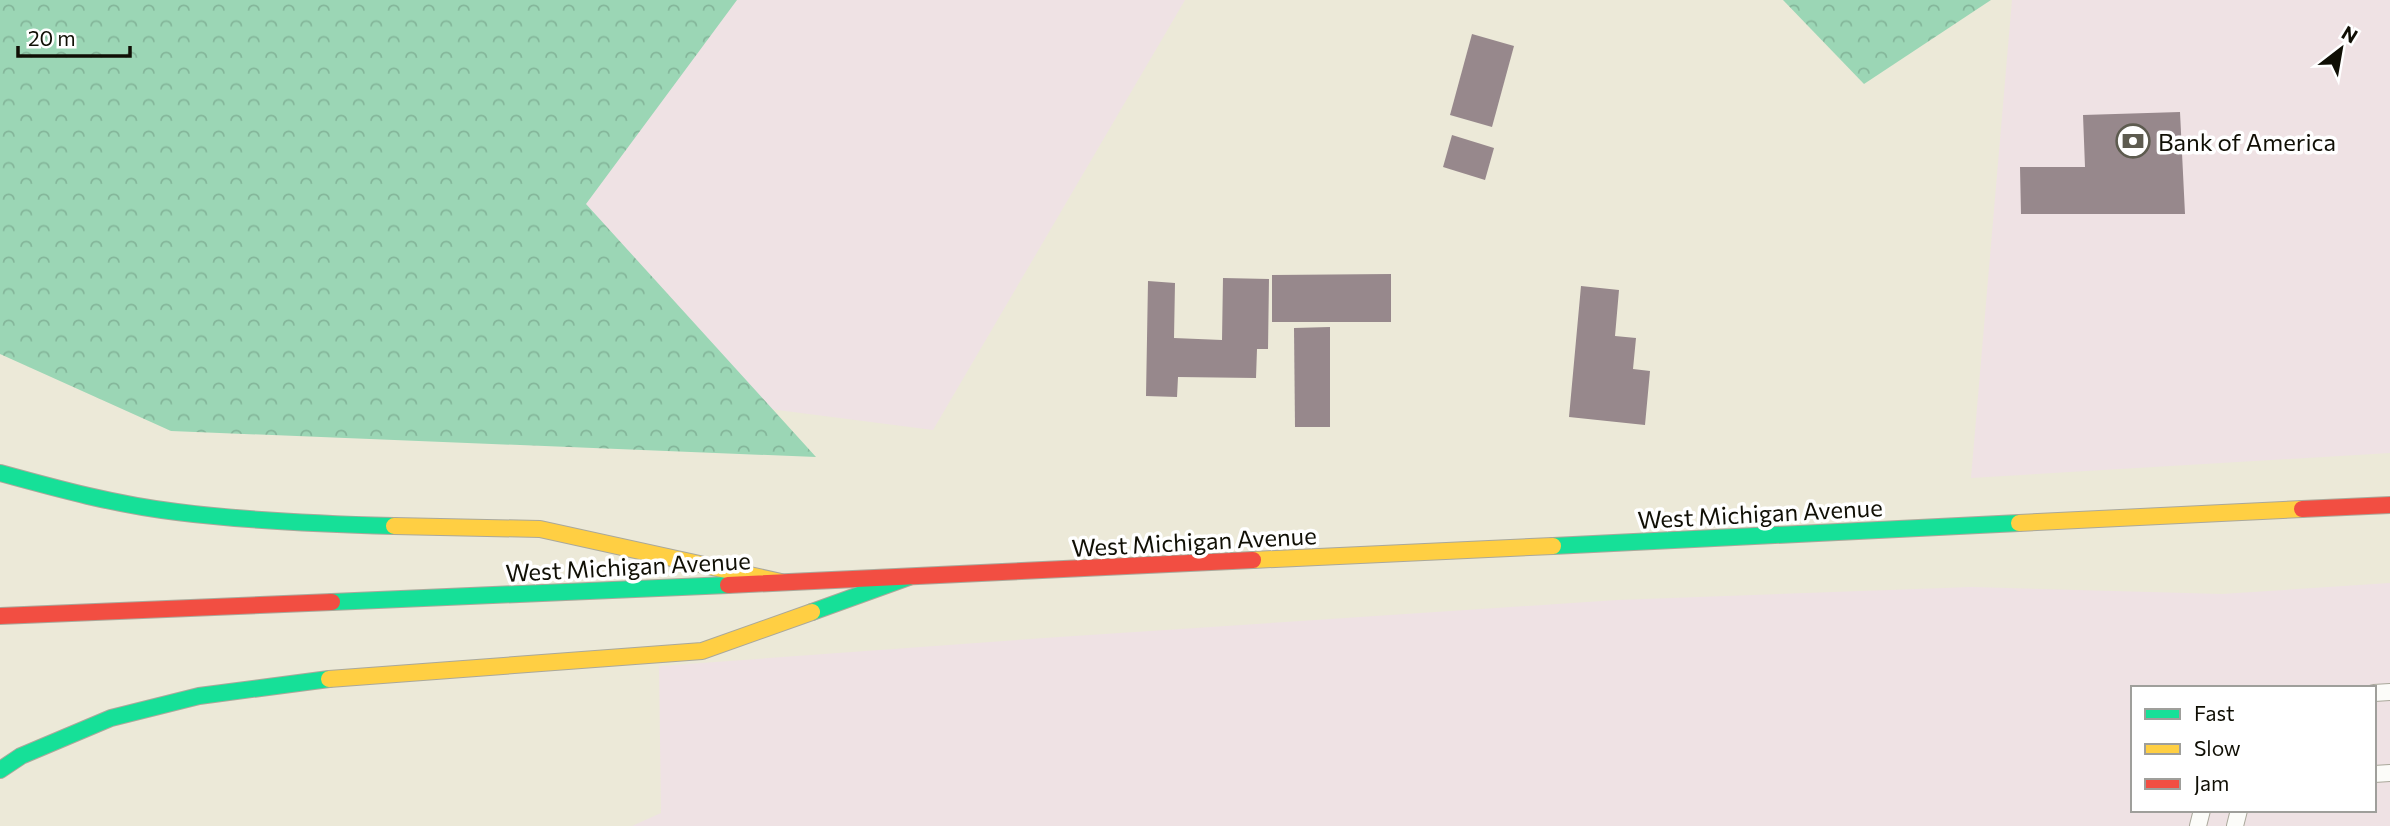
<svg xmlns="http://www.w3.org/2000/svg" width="2390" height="826" font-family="Commissioner,sans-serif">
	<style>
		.commercial { fill: #efe2e4; fill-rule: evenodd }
		.forest { fill: url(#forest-crowns) }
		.building { fill: #97888c }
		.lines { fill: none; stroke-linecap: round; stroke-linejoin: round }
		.lane-casing { stroke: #aaa89b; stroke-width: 18 }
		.fast-casing { stroke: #aaa89b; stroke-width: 18 }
		.slow-casing { stroke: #aaa89b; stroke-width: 18 }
		.jam-casing { stroke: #aaa89b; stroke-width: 18 }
		.lane { stroke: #fcfcf9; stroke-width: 16 }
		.fast { stroke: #16e098; stroke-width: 16 }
		.slow { stroke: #ffcf43; stroke-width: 16 }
		.jam { stroke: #f24e42; stroke-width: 16 }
		.labels { text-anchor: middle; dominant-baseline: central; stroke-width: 7; stroke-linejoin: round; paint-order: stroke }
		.poi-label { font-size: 24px; fill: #100f05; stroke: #fff; text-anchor: start }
		.street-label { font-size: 24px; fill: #100f05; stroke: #fff }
	</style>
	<defs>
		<pattern id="forest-crowns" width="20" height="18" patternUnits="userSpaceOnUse" patternTransform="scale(1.75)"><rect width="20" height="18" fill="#9bd6b5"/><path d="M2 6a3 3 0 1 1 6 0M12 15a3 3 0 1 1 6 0" fill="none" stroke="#84b69a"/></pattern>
	</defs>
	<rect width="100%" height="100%" fill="#ece9d8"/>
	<g class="commercial">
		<polygon points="0,0 1185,0 933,430 77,320"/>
		<polygon points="2012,0 2390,0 2390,453 1971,478"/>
		<path d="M2390,583V826H632L661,813L659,666L1059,637L1617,600L1971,587L2222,594ZM2133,688H2374V810H2133Z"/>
	</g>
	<g class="forest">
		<polygon points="0,0 737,0 586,204 816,457 171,431 0,354"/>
		<polygon points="1783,0 1991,0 1864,84"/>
	</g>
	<g class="building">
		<polygon points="1472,34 1514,46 1492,127 1450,115"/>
		<polygon points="2180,112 2185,214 2021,214 2020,167 2085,167 2083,115"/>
		<polygon points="1452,135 1494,148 1485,180 1443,167"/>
		<polygon points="1391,274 1391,322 1272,322 1272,275"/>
		<polygon points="1223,278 1269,279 1268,349 1257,349 1256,378 1178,377 1177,397 1146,396 1148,281 1175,283 1174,338 1222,340"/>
		<polygon points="1581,286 1619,290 1615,336 1636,338 1633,369 1650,371 1645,425 1569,417"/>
		<polygon points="1330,327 1330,427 1295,427 1294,328"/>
	</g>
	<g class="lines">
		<defs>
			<g id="lane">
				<polyline points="2374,693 2390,692"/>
				<polyline points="2374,774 2390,773"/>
				<polyline points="2198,826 2202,810"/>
				<polyline points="2235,826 2239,810"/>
			</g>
			<g id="fast">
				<path d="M0,473C58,489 117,505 177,512C248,521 322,524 394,526"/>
				<polyline points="1553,546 2019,523"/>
				<polyline points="332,602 728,585"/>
				<polyline points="812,612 909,577"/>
				<polyline points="0,770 21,756 111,718 199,696 329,679"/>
			</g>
			<g id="slow">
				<polyline points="2019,523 2302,509"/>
				<polyline points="394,526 540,529 781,582"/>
				<polyline points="1253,560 1553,546"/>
				<polyline points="329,679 702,651 812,612"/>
			</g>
			<g id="jam">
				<polyline points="2302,509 2390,505"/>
				<polyline points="728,585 1253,560"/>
				<polyline points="0,616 332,602"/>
			</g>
		</defs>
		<use href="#lane" class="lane-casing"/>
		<use href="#fast" class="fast-casing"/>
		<use href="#slow" class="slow-casing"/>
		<use href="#jam" class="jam-casing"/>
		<use href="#lane" class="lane"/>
		<use href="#fast" class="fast"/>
		<use href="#slow" class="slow"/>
		<use href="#jam" class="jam"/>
	</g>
	<defs>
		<symbol id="bank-ring" viewBox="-11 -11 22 22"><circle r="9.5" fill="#fff" stroke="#5d5b4f" stroke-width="1.5"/><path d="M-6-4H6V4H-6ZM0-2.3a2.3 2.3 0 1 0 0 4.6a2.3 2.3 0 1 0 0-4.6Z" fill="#5d5b4f"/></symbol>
	</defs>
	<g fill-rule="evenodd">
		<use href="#bank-ring" x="2114" y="122" width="38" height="38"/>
	</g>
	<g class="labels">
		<g class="poi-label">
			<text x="2158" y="141">Bank of America</text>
		</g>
		<g class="street-label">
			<text transform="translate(1760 513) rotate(-3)">West Michigan Avenue</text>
			<text transform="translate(1194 541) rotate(-3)">West Michigan Avenue</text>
			<text transform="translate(628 566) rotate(-3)">West Michigan Avenue</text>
		</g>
	</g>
	<rect x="2131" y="686" width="245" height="126" fill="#ffffff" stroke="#9f9f9b" stroke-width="2"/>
	<rect x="2145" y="709" width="35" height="10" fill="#16e098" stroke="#9f9f9b" stroke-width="2"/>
	<text x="2194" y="721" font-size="21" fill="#100f05">Fast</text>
	<rect x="2145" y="744" width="35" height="10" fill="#ffcf43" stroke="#9f9f9b" stroke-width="2"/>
	<text x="2194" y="756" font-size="21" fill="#100f05">Slow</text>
	<rect x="2145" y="779" width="35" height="10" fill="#f24e42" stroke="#9f9f9b" stroke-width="2"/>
	<text x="2194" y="791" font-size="21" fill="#100f05">Jam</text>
	<g transform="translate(2341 49) rotate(31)" stroke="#ffffff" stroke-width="5" paint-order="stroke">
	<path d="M0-5L12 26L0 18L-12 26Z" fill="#100f05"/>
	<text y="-10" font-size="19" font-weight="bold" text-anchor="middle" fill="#100f05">N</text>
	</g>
	<path d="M18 46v10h112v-10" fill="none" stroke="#100f05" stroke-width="3.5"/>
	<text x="28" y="46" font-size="21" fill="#100f05" stroke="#ffffff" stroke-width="5" paint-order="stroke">20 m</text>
</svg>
